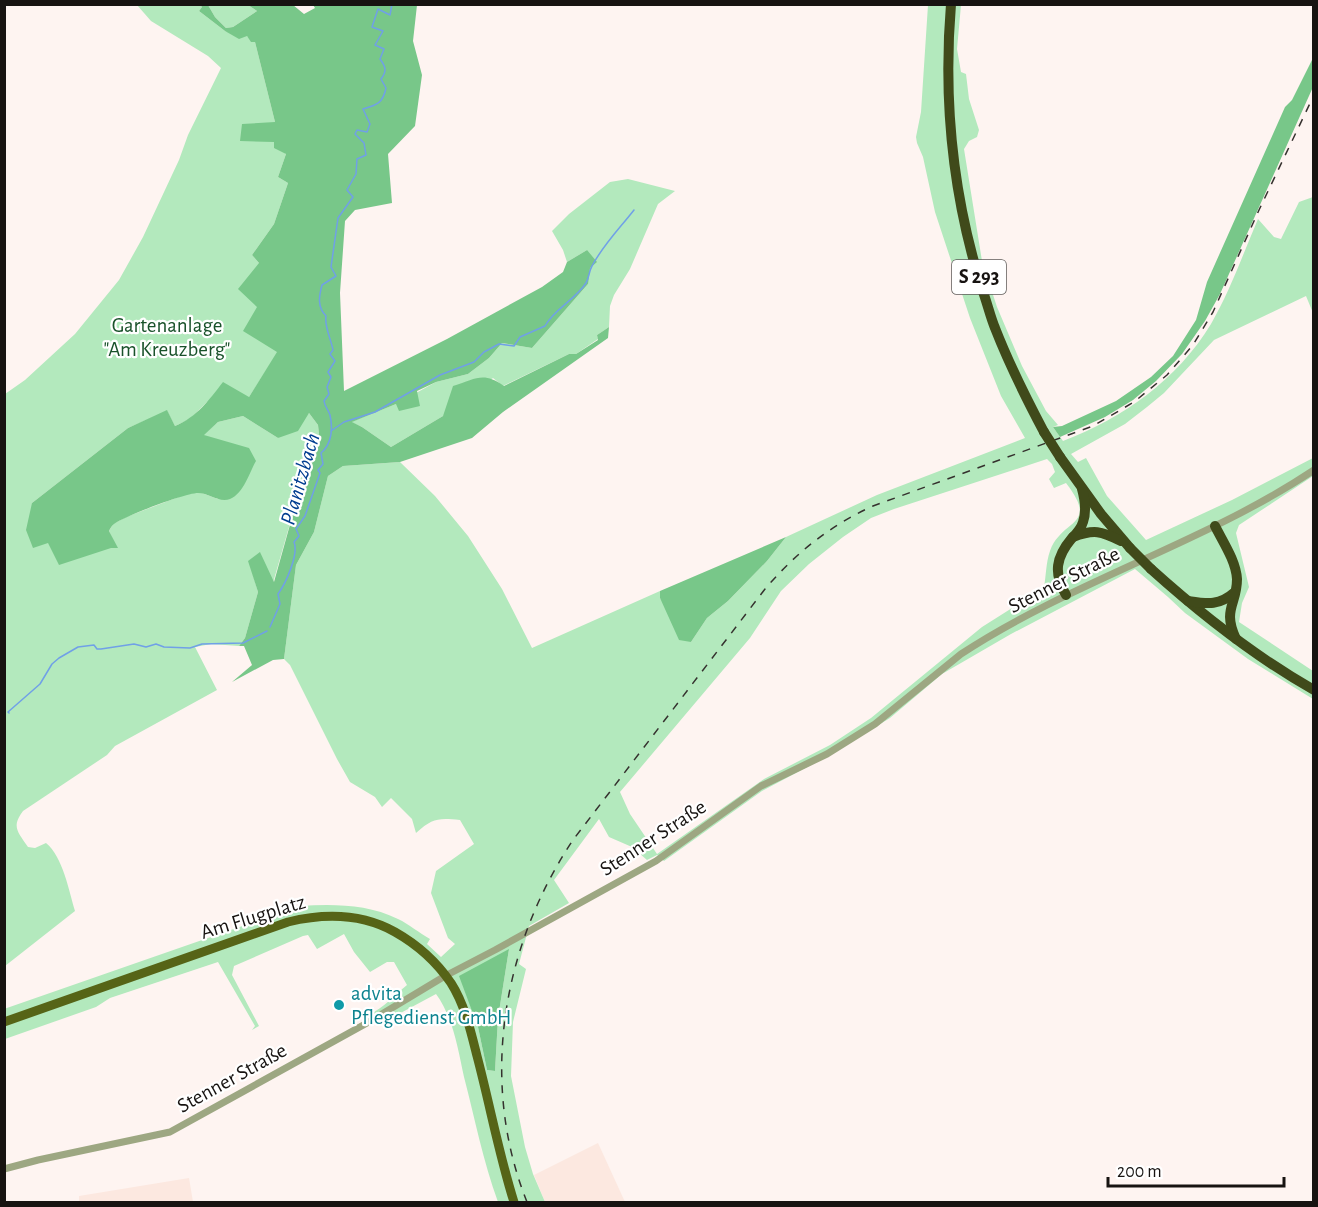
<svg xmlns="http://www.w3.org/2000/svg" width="1318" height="1207" font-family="'Alegreya Sans',sans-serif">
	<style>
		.built { fill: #fce8e0 }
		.green { fill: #b3e9bd; fill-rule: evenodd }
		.forest { fill: #78c789 }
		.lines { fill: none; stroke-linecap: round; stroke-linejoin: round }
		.stream { stroke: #70a0e7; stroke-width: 1.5 }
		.minor { stroke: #9da782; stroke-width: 7 }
		.major { stroke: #566417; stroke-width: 9 }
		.highway { stroke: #404a1a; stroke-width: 10 }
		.rail { stroke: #35312e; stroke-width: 1.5; stroke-dasharray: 8 8; stroke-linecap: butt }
		.highway-bridge { stroke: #404a1a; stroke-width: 10 }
		.culture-dot { fill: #0f9aa8; stroke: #fff; stroke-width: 2 }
		.labels { text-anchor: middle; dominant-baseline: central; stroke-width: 4.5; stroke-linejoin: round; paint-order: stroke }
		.shield { fill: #fff; stroke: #5d5a58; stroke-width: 1.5 }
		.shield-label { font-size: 20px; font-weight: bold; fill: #171311 }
		.park-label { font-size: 21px; fill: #19522a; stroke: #fff }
		.street-label { font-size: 21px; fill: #171311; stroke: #fff }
		.culture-label { font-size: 21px; fill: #0d838f; stroke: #fff; text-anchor: start }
		.water-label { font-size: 22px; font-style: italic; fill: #003d90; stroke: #fff }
	</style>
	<rect width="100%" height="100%" fill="#fef4f1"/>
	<g class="built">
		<polygon points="598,1143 625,1202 545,1202 534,1175"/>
		<polygon points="189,1178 193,1202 79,1202 79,1196"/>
	</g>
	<g class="green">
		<path d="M137,5H200L202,7L199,11L225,31L247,36L255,42L275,122L274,142L286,154L278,177L288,183L274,224L252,255L259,263L257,307L278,352L249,397L207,402L190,419L175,426L167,411L128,428L32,503L48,543L117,548L109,531L113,524L126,517L189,493H202L218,499L210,438L203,435L218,422L243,416L278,438L309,413L318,425L319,434L305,471L273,583L260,553L249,561L258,592L245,638L239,646L211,644L195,647L217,690L115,746L107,755L23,811C11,827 18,832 28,847L35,848L46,843C63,857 69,891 75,911L5,966V394L25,380L75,334L119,280L143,237L179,160L188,135L221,68L208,56L151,21Z"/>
		<polygon points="208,5 248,5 257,11 233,27 226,28 215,17"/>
		<path d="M928,5H961L957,49L961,72L966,74L969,99L979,130L977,137L969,141L964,149L982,261L997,307L1022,366L1046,411L1058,425L1053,427L1063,441C1123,418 1177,380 1211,324C1230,291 1243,254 1258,219L1274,237L1281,239L1299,202L1313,197V313L1306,296L1214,340L1164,393L1147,407L1125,424L1071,454L1078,462L1086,458L1107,496L1146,540L1232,500L1313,458V476L1239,525L1236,533L1249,587L1242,603L1239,622L1313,671V699L1248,659L1185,613L1168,597L1135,569L1011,634L942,674L890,718L828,756L762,791L664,861L657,855L647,860L632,847L609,837L599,819L554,880L569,903L529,926L519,964L526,969L513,1022L511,1076L525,1147L533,1174L545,1202H498C483,1161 475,1119 464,1077C458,1049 453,1017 436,994L395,1016L374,1024L369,1015C384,1007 394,996 407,985L394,962H387L370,972L354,952L344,934L317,949L308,935L303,936L234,966L232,975L259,1026L252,1030L255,1026L218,962L110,998L96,1007L5,1039L4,1009L300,906C334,904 367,904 398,919C409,924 419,933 430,939L427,944L441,957L455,944L448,938L431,893L436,871L474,844L460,820C438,818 433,818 416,833L412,819L391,798L382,807L375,797L350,782L337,759L290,665L284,659L296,565L314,532L328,476L343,466L400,462L435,496L468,536L502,589L532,648L660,591V598L691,642L707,618L728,601L767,561L786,537L877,495L1025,438L1001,396L970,318L935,212L923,157L917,143L916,137L921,112ZM1047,459L1052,464L1055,472L1049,479L1054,488L1066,483C1100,527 1062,518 1050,551C1046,562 1046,576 1044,588L982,627L871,718L830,745L764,779L657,854L630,814L620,792L750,638L781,591L809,564L843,537L871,518L894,509ZM509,949L498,1018L495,1071L487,1070L478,1027Z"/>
		<polygon points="628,179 675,191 658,204 630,269 614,295 610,306 609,327 597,335 598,339 576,354 569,354 503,386 493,378 443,416 391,447 362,427 351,422 396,404 436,382 468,374 489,358 502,343 532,348 588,284 587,250 567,262 563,250 552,231 569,214 610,182"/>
	</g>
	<g class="forest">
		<path d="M200,5H208L215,17L226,28L233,27L257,11L248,5H293L304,14L315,8L313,5H417L413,41L422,75L415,126L388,154L392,203L355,210L345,221L340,293L344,391L447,339L542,287L563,272L567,262L587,250L597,262L590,268L588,284L532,348L502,343L489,358L468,374L436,382L417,391L420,406L399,411L396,404L352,422L362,427L391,447L443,416L453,386C476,379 483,371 504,386L569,354H576L598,340L597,335L609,327L608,338L503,412L472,438L400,462L343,466L328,476L314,532L296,565L284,659L273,660L232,682L252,665L244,646H239L245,638L258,592L248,561L260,552L274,582L305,471L319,434L318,425L309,413L298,431L278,438L243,416L218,422L204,435L249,448L256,461C249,473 244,493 230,499C219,503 209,493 198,493C185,493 125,516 114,524C112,525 110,529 109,531L118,548H111L59,565L48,543L33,548L26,530L32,503L128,428L167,410L175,426C197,417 209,400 223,382L249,397L277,352L243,331L257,307L238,289L259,263L252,255L274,224L288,183L278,177L286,154L274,148V142L240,141L242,124L275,122L255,42H251L247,36L239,39L225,31L199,11L202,7Z"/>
		<polygon points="1313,58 1313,87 1220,294 1205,321 1182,354 1156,381 1133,400 1105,417 1060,437 1053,427 1062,426 1116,401 1151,377 1173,356 1196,320 1207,282 1285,107 1292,100"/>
		<polygon points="786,537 767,561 728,601 707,618 691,642 679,640 660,598 660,591"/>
		<polygon points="509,949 498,1018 495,1071 487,1070 478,1027 459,976"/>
	</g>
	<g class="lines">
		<g class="stream">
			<path d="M331,431L344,422L375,412L440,375L474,362L484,352L499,344L514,346L520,337L545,326C554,309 575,300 586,283C589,278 589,271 592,266C603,245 620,228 634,210"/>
			<path d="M270,627L280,604L278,594C286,583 299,554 294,542L299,536L296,529L305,516L320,473L318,470L323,464L321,453C332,444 333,428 330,415C328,409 325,407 324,401L329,394L327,387L331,377L328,372L335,361L330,354L333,350C331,339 324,326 326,316C317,307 319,296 322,285L336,276L331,267L338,218L353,197L347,190L356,174L357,159L366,155L364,143L355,134L357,130L367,132L370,124L363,109C377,105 383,103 386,88L381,79C387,71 386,67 380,59L384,49L375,45L383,31L372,27L378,9L390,15L392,4"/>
			<polyline points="9,713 8,712 40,684 52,664 59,658 78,647 94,645 97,649 101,649 134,644 146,647 156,644 164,647 190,648 202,644 243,643 267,631"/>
		</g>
		<path class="minor" d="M4,1169L38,1160L170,1132L367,1023L445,976L495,950L656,861L761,786L827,754L875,724L961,654C1072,581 1203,544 1314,470"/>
		<path class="major" d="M4,1022L288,922C325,913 361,913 395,932C418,945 436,961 451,983C465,1005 471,1032 477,1056C490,1105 499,1155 514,1202"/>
		<g class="highway">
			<path d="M951,4C943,101 953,197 982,289C987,302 990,316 995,328C1009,364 1026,398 1044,432"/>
			<polyline points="1060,457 1101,514 1130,548"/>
			<path d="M1215,526C1223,542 1236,561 1237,579C1237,605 1222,609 1236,639"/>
			<path d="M1073,537C1094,529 1101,531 1121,541"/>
			<path d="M1151,569C1201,614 1254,656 1314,690"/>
			<path d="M1066,595C1053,573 1056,557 1072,538C1077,533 1081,529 1083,522C1087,511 1085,500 1082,489"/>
			<path d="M1188,601C1208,604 1219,606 1235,592"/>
		</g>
		<path class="rail" d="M527,1202C479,1082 502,946 573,840L765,589C796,553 829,526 873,506L1093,426L1134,402L1167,375L1193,345L1213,312L1259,210L1314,95"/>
		<g class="highway-bridge">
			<polyline points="1044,432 1060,457"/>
			<polyline points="1130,548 1151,569"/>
		</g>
	</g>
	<circle class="culture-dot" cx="339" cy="1005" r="6"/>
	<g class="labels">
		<rect class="shield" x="952" y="260" width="54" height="34" rx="4.5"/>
		<g class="shield-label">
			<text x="979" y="277">S 293</text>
		</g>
		<g class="park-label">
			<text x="167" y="325">Gartenanlage<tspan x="167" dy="24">"Am Kreuzberg"</tspan></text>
		</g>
		<g class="street-label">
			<text transform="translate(1064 580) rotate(-27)">Stenner Straße</text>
			<text transform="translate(653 838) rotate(-33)">Stenner Straße</text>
			<text transform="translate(253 917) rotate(-17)">Am Flugplatz</text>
			<text transform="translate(232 1078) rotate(-29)">Stenner Straße</text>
		</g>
		<g class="culture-label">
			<text x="351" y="993">advita<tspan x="351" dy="24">Pflegedienst GmbH</tspan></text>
		</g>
		<g class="water-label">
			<text transform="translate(300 479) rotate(-74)">Planitzbach</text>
		</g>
	</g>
	<rect width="1318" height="1207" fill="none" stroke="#171311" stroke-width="12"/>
	<path d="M1108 1177v9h176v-9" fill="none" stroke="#171311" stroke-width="3"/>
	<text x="1117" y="1177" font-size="18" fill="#171311" stroke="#ffffff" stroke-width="4.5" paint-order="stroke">200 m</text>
</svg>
